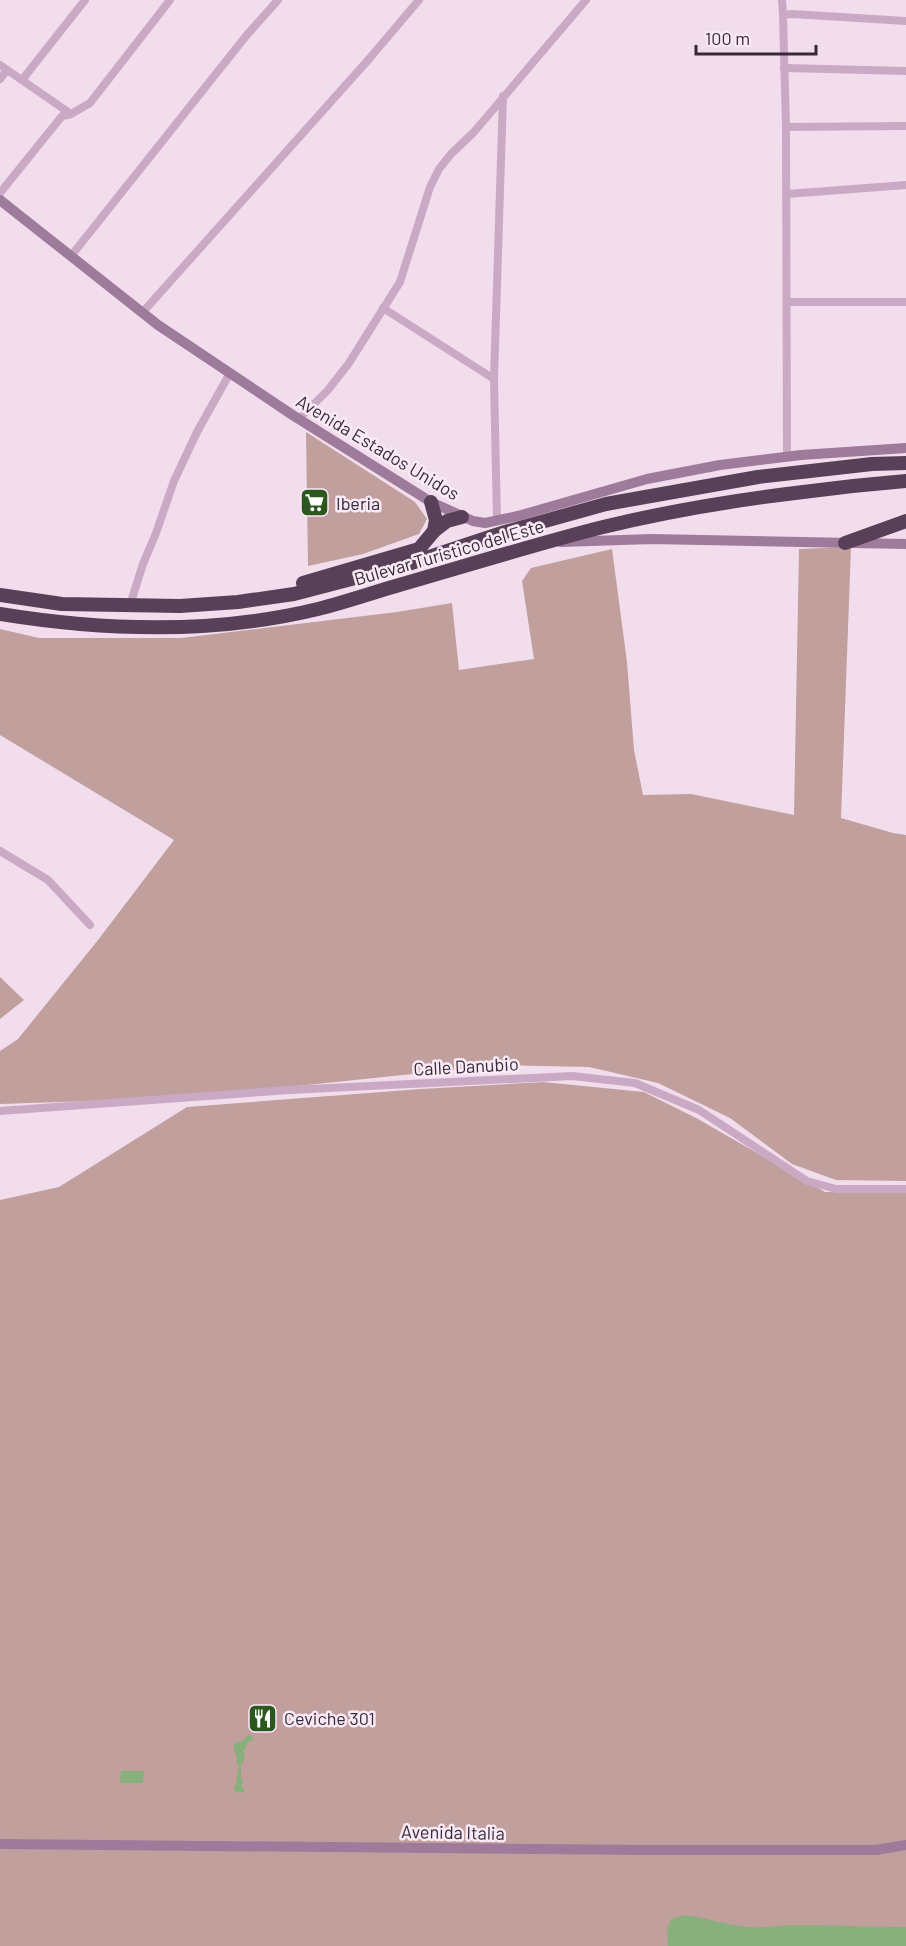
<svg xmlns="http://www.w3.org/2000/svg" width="906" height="1946" font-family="Barlow,sans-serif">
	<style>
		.green { fill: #c19f9d }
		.water { fill: #89af7d }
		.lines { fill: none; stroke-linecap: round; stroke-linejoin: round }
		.street { stroke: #caa9c4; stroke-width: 8 }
		.secondary { stroke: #9e7a9b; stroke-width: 10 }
		.highway { stroke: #584058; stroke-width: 14 }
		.labels { text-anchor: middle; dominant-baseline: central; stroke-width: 5; stroke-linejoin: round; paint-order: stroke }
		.street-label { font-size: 18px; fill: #372937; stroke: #faeaf6 }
		.poi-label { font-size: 18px; fill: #372937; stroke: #faeaf6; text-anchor: start }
	</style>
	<rect width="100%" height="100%" fill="#f2dded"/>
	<g class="green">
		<polygon points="306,432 415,502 427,519 419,534 363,554 308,566"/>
		<polygon points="851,547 841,818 893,833 906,835 906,1181 836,1180 792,1164 730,1118 658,1083 589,1067 499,1065 182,1098 0,1104 0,1051 18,1039 98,940 174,840 0,735 0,629 39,638 181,638 397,612 452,603 459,670 534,659 522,581 531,568 612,549 627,662 634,750 643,795 691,794 794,815 799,549"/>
		<polygon points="0,977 24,1000 0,1019"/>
		<polygon points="543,1082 644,1092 698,1119 825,1192 906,1192 906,1946 0,1946 0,1200 59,1187 187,1107 421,1089"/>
	</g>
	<g class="water">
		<polygon points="250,1734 254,1740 248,1742 245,1750 242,1751 245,1753 244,1761 241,1764 241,1778 243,1781 241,1785 244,1788 244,1793 239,1791 237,1793 233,1789 236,1783 239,1766 236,1762 237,1757 233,1747 235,1743 242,1741"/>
		<polygon points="121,1771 144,1771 143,1783 120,1783"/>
		<path d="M685,1915C707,1918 726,1925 748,1927C763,1929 779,1925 795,1925C832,1925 869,1927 906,1927V1946H668L667,1929L671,1919Z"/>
	</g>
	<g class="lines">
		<g class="street">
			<polyline points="782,0 783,15"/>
			<polyline points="0,65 71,114"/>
			<polyline points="784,68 906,71"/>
			<polyline points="0,79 7,70"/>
			<polyline points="22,80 85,0"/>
			<polyline points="786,127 906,126"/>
			<polyline points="0,193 62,116 71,114 90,103 170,0"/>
			<polyline points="787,194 906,185"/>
			<polyline points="71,256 246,36 278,0"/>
			<polyline points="787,302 906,302"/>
			<polyline points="383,308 494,379"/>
			<polyline points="142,313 369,59 419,0"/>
			<polyline points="299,419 328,390 349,363 400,282 430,187 439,169 451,154 474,132 586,0"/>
			<polyline points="787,457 786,127 783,15 792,14 906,21"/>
			<polyline points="497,520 494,379 503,96"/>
			<polyline points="130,605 143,564 156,533 174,481 197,432 230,373"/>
			<polyline points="0,851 48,880 90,925"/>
			<polyline points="0,1111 289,1090 572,1076 635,1083 699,1110 807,1181 836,1189 906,1189"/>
		</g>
		<g class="secondary">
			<polyline points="0,200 158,325 294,416 431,502 473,521 485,523 518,516 647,479 720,465 801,455 906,448"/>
			<polyline points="561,542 652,539 906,544"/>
			<polyline points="0,1844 646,1850 876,1850 906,1845"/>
		</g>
		<g class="highway">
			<polyline points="434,531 447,521 462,517"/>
			<polyline points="845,543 906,521"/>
			<polyline points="303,583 419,549 434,531 436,520 431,502"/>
			<polyline points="0,595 62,604 180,606 238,602 294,594 405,565 505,532 606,504 758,477 872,464 906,463"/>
			<path d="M0,614C104,631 215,634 318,609C342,603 366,595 389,588C459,568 529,546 599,528C664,512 729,501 795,493C832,488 869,484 906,481"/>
		</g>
	</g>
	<defs>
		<symbol id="supermarket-square" viewBox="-11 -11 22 22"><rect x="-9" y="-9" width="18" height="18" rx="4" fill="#2c581f" stroke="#faeaf6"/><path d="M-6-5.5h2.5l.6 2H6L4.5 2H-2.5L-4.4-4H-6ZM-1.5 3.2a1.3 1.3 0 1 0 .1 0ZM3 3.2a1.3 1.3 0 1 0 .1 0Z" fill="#fff"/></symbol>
		<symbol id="restaurant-square" viewBox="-11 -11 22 22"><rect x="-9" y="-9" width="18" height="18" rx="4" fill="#2c581f" stroke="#faeaf6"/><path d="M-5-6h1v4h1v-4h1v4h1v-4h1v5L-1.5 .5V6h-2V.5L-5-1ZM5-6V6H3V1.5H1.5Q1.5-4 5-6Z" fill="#fff"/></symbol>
	</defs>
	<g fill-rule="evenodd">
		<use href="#supermarket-square" x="298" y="486" width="33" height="33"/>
		<use href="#restaurant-square" x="246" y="1702" width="33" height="33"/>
	</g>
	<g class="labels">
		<g class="street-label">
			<text transform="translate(378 447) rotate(31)">Avenida Estados Unidos</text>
			<text transform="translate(449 552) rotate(-16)">Bulevar Turístico del Este</text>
			<text transform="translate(466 1066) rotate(-3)">Calle Danubio</text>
			<text transform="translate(453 1832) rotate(1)">Avenida Italia</text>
		</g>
		<g class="poi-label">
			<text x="336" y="503">Iberia</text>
			<text x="284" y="1718">Ceviche 301</text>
		</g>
	</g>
	<path d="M696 45v9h120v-9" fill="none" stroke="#372937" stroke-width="3"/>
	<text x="705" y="45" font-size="18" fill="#372937" stroke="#faeaf6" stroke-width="4.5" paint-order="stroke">100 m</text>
</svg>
